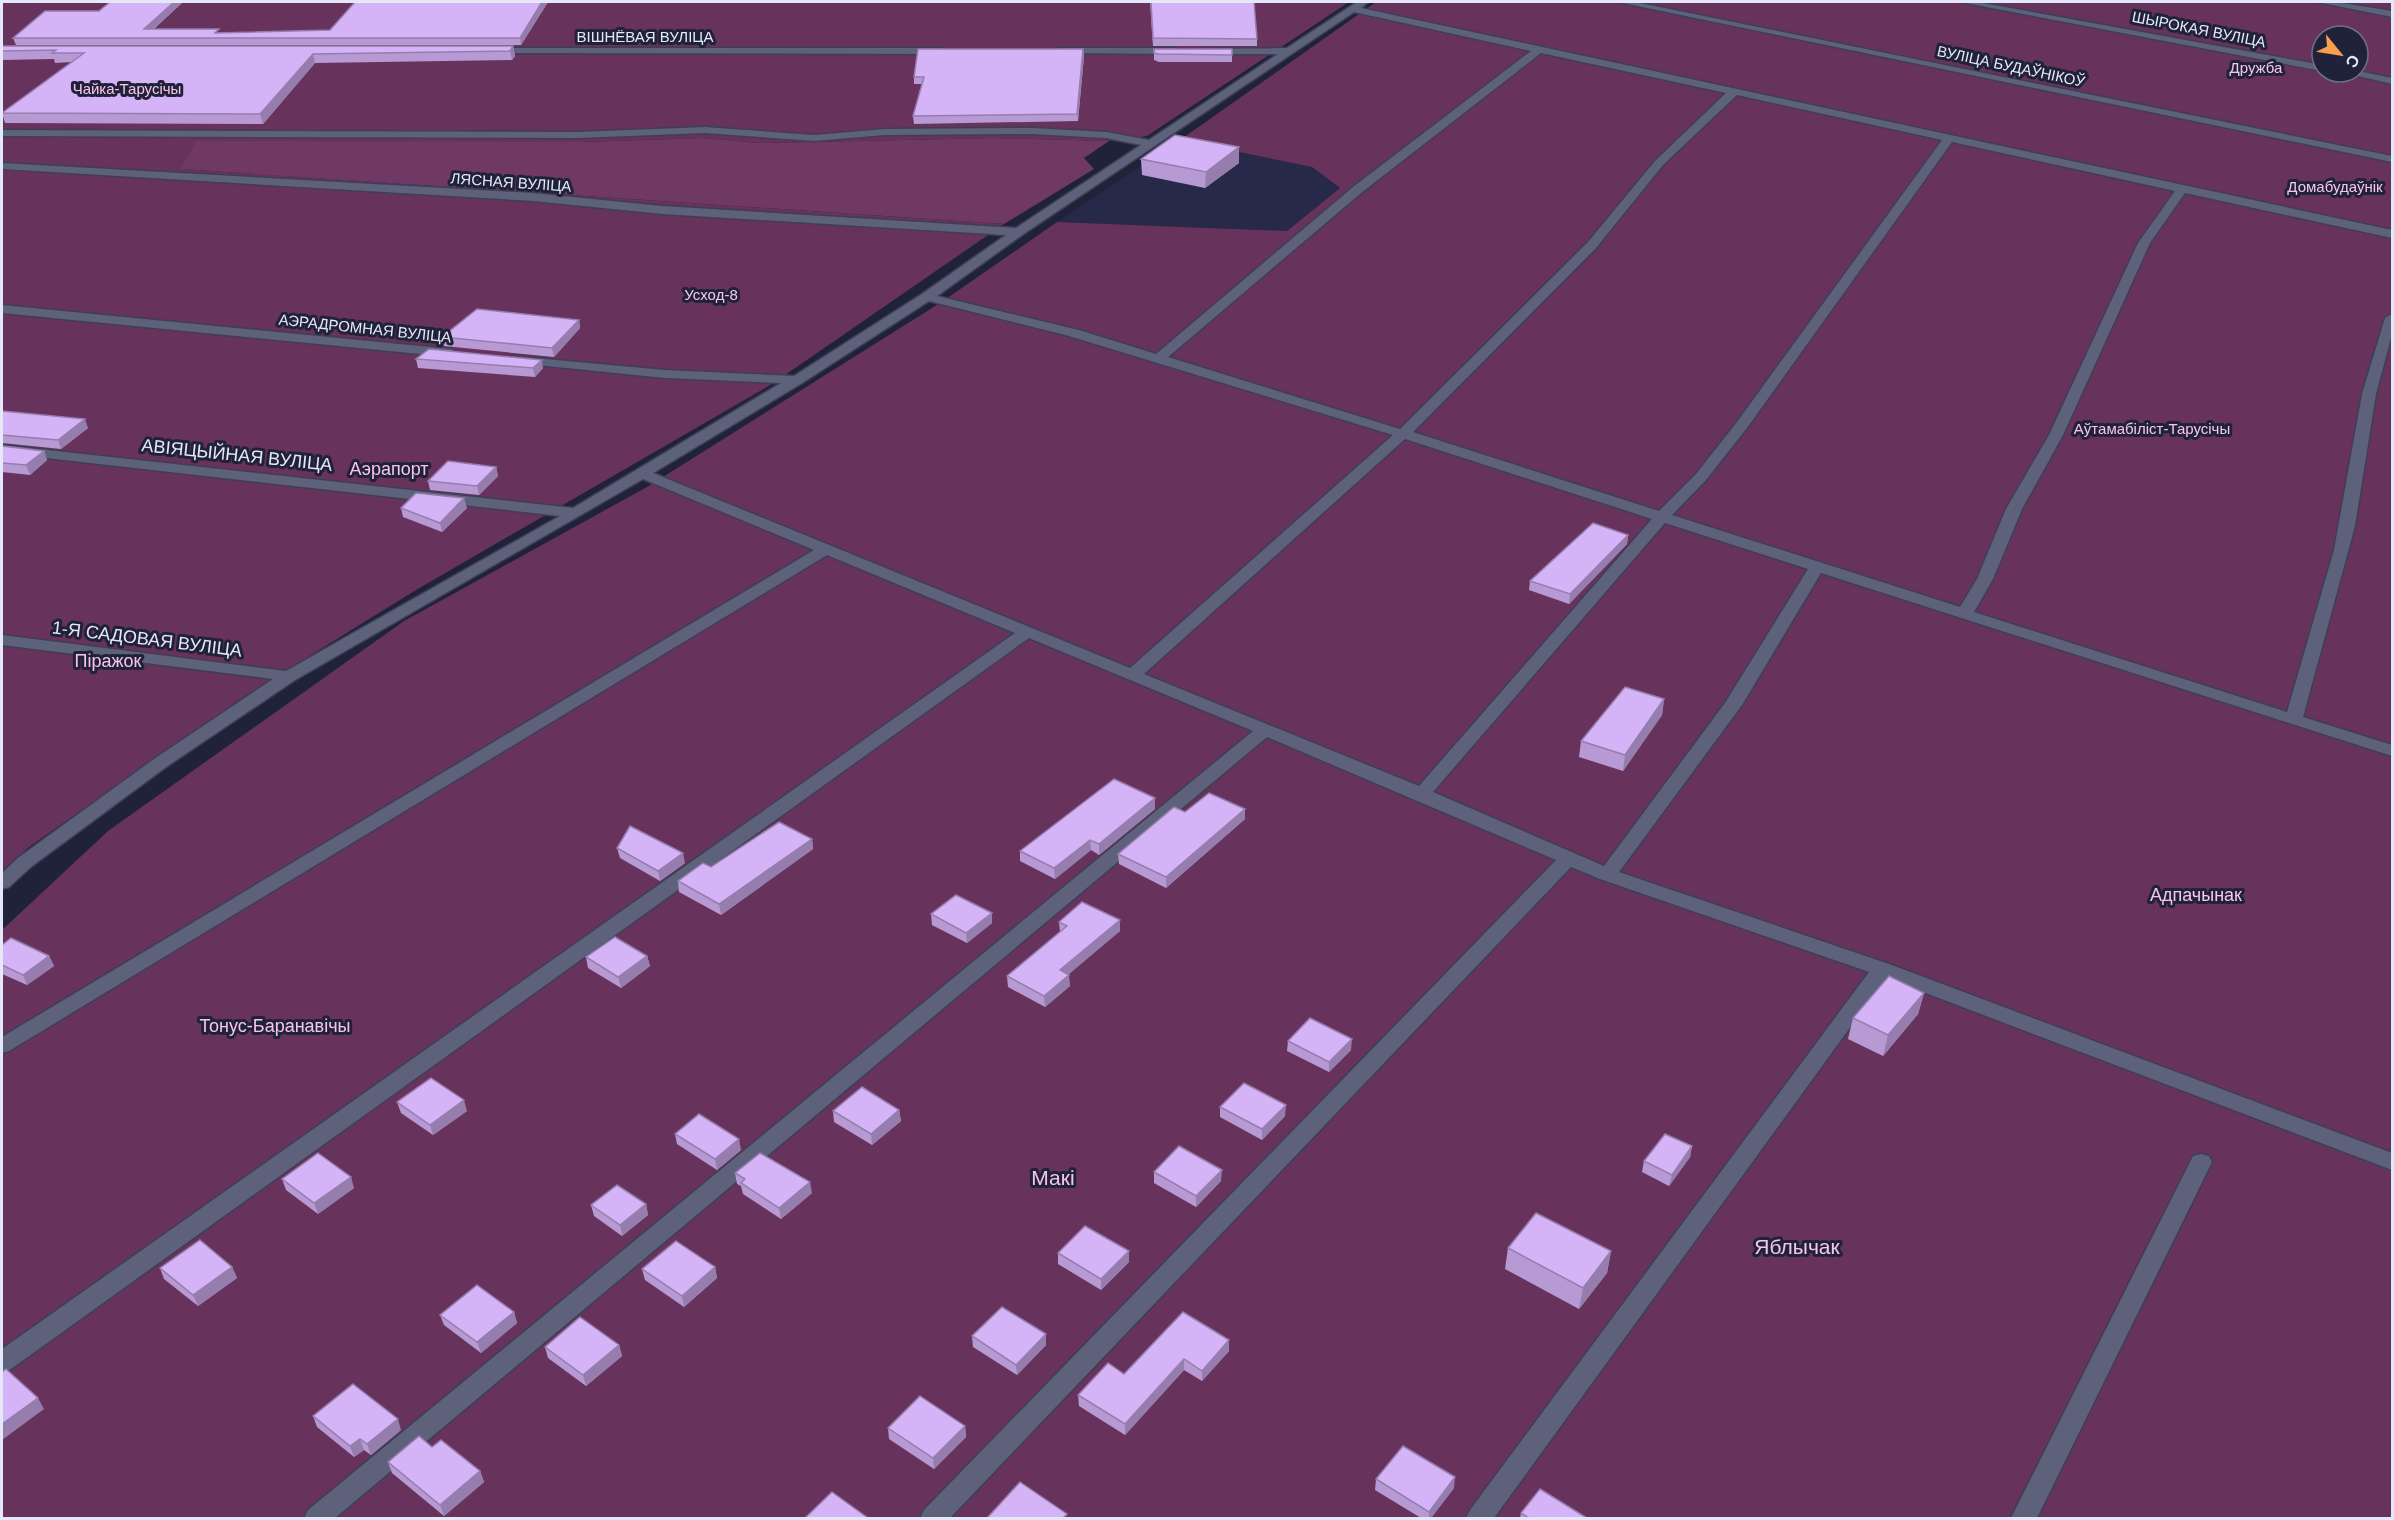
<svg xmlns="http://www.w3.org/2000/svg" width="2394" height="1520" font-family="Arial,sans-serif">
	<style>
		.built { fill: #262947 }
		.green { fill: #67335c; fill-rule: evenodd }
		.forest { fill: #703865 }
		.lines { fill: none; stroke-linecap: round; stroke-linejoin: round }
		.minor-casing { stroke: #3e3f53; stroke-width: 3 }
		.minor { fill: #5d617c; fill-rule: evenodd }
		.wall { fill: #b79ad4 }
		.shaded-wall { fill: #957dad }
		.building { fill: #d5b3f7; stroke: #957dad; stroke-width: 1.5 }
		.labels { text-anchor: middle; dominant-baseline: central; stroke-width: 6; stroke-linejoin: round; paint-order: stroke }
		.far-street-label { font-size: 15px; fill: #e5e8f8; stroke: #1f2239 }
		.far-park-label { font-size: 15px; fill: #f9c4ec; stroke: #1f2239 }
		.street-label { font-size: 18px; fill: #e5e8f8; stroke: #1f2239 }
		.park-label { font-size: 18px; fill: #f9c4ec; stroke: #1f2239 }
		.near-park-label { font-size: 21px; fill: #f9c4ec; stroke: #1f2239 }
	</style>
	<rect width="100%" height="100%" fill="#1f2239"/>
	<polygon class="built" points="1180,140 1312,167 1340,188 1287,231 1057,222"/>
	<g class="green">
		<polygon points="2,2 1349,2 1147,136 1109,141 994,138 760,143 704,138 582,142 182,169 1004,224 772,384 416,590 245,696 29,847 2,871"/>
		<path d="M1376,2H2392V1518H2V930L108,831L404,621L647,487L940,303L1057,222L1287,231L1340,188L1312,167L1180,140ZM2322,36H2358V72H2322Z"/>
	</g>
	<polygon class="forest" points="704,138 760,143 994,138 1109,141 1084,158 1094,169 1004,224 181,169 196,141 582,142"/>
	<g class="lines">
		<defs>
			<g id="minor">
				<path d="M1357,2H1368L1361,8L2392,230V238L2185,193L2150,243L2063,435L2022,509L1993,579L1974,612L2287,712L2334,550L2362,394L2385,318L2392,314V334L2376,394L2355,526L2303,717L2392,745V756L1821,573L1742,705L1619,872L1889,964L2392,1153V1170L1886,978L1494,1518H1466L1470,1510L1869,972L1600,879L1571,867L950,1518H920L924,1510L1556,860L1267,737L335,1518H304L308,1510L1253,731L1029,638L11,1369L2,1372V1349L1015,633L827,555L9,1051L2,1053V1037L814,550L643,479L295,680L166,767L32,866L9,887L2,889V873L18,858L154,759L273,679L2,645V635L286,671L560,516L2,453V445L573,508L781,383L665,378L517,363L512,362V356L665,370L794,376L922,294L1006,235L662,214L533,201L2,169V163L533,193L662,206L1016,228L1141,145L1106,138L1032,134L885,135L814,141L705,133L578,138L2,136V130L578,132L705,127L814,135L885,129L1032,128L1106,132L1149,140L1278,54H1207L1203,53V49L1287,48ZM1354,12L1531,51L1353,187L1156,354L1079,330L937,296L1022,235ZM1541,53L1726,93L1655,161L1588,242L1400,429L1168,357L1361,193ZM1737,95L1942,140L1737,422L1696,474L1659,511L1413,432L1596,248L1663,165ZM1952,142L2175,191L2138,243L2049,435L2006,509L1977,579L1960,607L1672,515L1706,480L1747,428ZM929,301L1069,336L1393,435L1130,668L653,473L802,383ZM1405,439L1652,519L1419,786L1144,674ZM1665,523L1808,569L1725,703L1604,866L1433,792Z"/>
				<polygon points="1618,2 1635,2 2392,156 2392,162"/>
				<polygon points="1960,2 1978,2 2322,65 2322,71"/>
				<polygon points="2317,2 2336,2 2392,11 2392,17"/>
				<polygon points="490,48 942,48 947,51 942,54 486,53 485,51"/>
				<polygon points="1060,48 1176,48 1181,51 1176,54 1056,53 1056,49"/>
				<polygon points="2358,71 2392,78 2392,84 2341,72"/>
				<polygon points="2,305 451,349 458,353 451,357 2,313"/>
				<polygon points="2201,1154 2209,1156 2212,1162 2037,1518 2011,1518 2190,1162 2193,1156"/>
			</g>
		</defs>
		<use href="#minor" class="minor-casing"/>
		<use href="#minor" class="minor"/>
	</g>
	<g class="wall">
		<polygon points="183,2 154,29 220,33 330,30 548,2 521,45 16,45 13,38 99,11"/>
		<polygon points="1150,2 1257,39 1257,46 1153,46"/>
		<polygon points="2,46 513,46 515,56 512,60 315,63 263,124 5,123 2,113 72,62 55,63 54,59 2,60"/>
		<polygon points="1083,49 1084,56 1078,121 914,124 913,116 922,84 914,84 914,77"/>
		<polygon points="1154,49 1232,49 1232,62 1159,62 1154,60"/>
		<polygon points="1239,147 1239,163 1205,188 1142,175 1141,159"/>
		<polygon points="579,320 580,328 554,357 444,346 442,337"/>
		<polygon points="416,359 543,368 535,377 418,368"/>
		<polygon points="2,411 88,428 61,449 2,443"/>
		<polygon points="2,446 44,451 47,460 30,475 2,472"/>
		<polygon points="496,467 498,476 479,495 430,490 428,481"/>
		<polygon points="401,508 467,508 442,532 403,517"/>
		<polygon points="1628,535 1627,544 1569,604 1529,590 1530,581"/>
		<polygon points="1664,699 1662,715 1623,771 1579,757 1581,741"/>
		<polygon points="1155,798 1155,809 1099,855 1091,850 1055,879 1020,861 1020,851"/>
		<polygon points="1245,809 1245,819 1166,888 1119,864 1118,854 1185,812"/>
		<polygon points="812,839 813,849 721,915 679,892 678,881 711,867"/>
		<polygon points="617,848 685,863 660,881 620,858"/>
		<polygon points="931,914 992,923 967,943 932,925"/>
		<polygon points="1120,920 1120,931 1068,974 1070,986 1045,1007 1008,987 1007,976 1060,932 1059,922"/>
		<polygon points="2,945 49,956 54,966 27,985 2,974"/>
		<polygon points="647,956 650,966 621,988 588,968 586,957"/>
		<polygon points="1924,993 1918,1014 1883,1056 1848,1039 1853,1018"/>
		<polygon points="1288,1041 1351,1050 1329,1072 1287,1051"/>
		<polygon points="397,1102 467,1111 433,1135 401,1113"/>
		<polygon points="1220,1107 1285,1116 1262,1140 1220,1117"/>
		<polygon points="899,1110 901,1121 872,1145 834,1122 833,1111"/>
		<polygon points="675,1134 741,1150 717,1170 677,1144"/>
		<polygon points="1692,1146 1690,1157 1669,1186 1642,1172 1644,1161"/>
		<polygon points="1154,1172 1221,1181 1196,1207 1154,1183"/>
		<polygon points="735,1173 812,1193 781,1219 743,1194 741,1186 737,1184"/>
		<polygon points="282,1179 354,1188 318,1214 286,1190"/>
		<polygon points="646,1204 648,1215 622,1236 594,1216 591,1205"/>
		<polygon points="1508,1248 1611,1251 1607,1273 1579,1309 1505,1269"/>
		<polygon points="1129,1251 1129,1262 1101,1290 1058,1264 1058,1253"/>
		<polygon points="232,1267 237,1278 198,1306 164,1279 160,1268"/>
		<polygon points="715,1267 717,1278 684,1307 645,1280 642,1269"/>
		<polygon points="514,1312 517,1323 481,1353 444,1325 440,1315"/>
		<polygon points="972,1336 1046,1345 1017,1375 973,1347"/>
		<polygon points="1229,1340 1229,1351 1202,1381 1184,1370 1125,1435 1079,1406 1078,1395 1124,1374"/>
		<polygon points="619,1345 622,1356 586,1386 548,1358 545,1347"/>
		<polygon points="313,1416 401,1430 371,1455 364,1450 354,1457 317,1427"/>
		<polygon points="965,1426 966,1437 934,1469 889,1439 888,1428"/>
		<polygon points="432,1447 480,1471 484,1482 444,1516 392,1473 388,1462"/>
		<polygon points="1376,1479 1454,1488 1431,1518 1421,1518 1375,1490"/>
		<polygon points="1521,1513 1586,1518 1520,1518"/>
	</g>
	<g class="shaded-wall">
		<polygon points="174,2 183,2 146,36 144,29"/>
		<polygon points="542,2 548,2 521,45 520,38"/>
		<polygon points="513,46 515,56 512,60 510,51"/>
		<polygon points="1083,49 1084,56 1078,121 1077,114"/>
		<polygon points="313,54 315,63 263,124 260,114"/>
		<polygon points="1239,147 1239,163 1205,188 1206,172"/>
		<polygon points="579,320 580,328 554,357 552,348"/>
		<polygon points="542,360 543,368 535,377 533,368"/>
		<polygon points="85,419 88,428 61,449 58,440"/>
		<polygon points="44,451 47,460 30,475 26,465"/>
		<polygon points="496,467 498,476 479,495 477,486"/>
		<polygon points="464,498 467,508 442,532 440,523"/>
		<polygon points="1628,535 1627,544 1569,604 1570,594"/>
		<polygon points="1664,699 1662,715 1623,771 1625,755"/>
		<polygon points="1155,798 1155,809 1099,855 1099,844"/>
		<polygon points="1245,809 1245,819 1166,888 1166,877"/>
		<polygon points="812,839 813,849 721,915 719,904"/>
		<polygon points="1090,840 1091,850 1055,879 1054,868"/>
		<polygon points="683,853 685,863 660,881 658,871"/>
		<polygon points="992,913 992,923 967,943 966,933"/>
		<polygon points="1120,920 1120,931 1061,981 1060,970"/>
		<polygon points="49,956 54,966 27,985 23,975"/>
		<polygon points="647,956 650,966 621,988 618,977"/>
		<polygon points="1069,975 1070,986 1045,1007 1044,996"/>
		<polygon points="1924,993 1918,1014 1883,1056 1888,1035"/>
		<polygon points="1352,1039 1351,1050 1329,1072 1329,1062"/>
		<polygon points="464,1100 467,1111 433,1135 430,1125"/>
		<polygon points="1286,1105 1285,1116 1262,1140 1262,1129"/>
		<polygon points="899,1110 901,1121 872,1145 871,1134"/>
		<polygon points="739,1139 741,1150 717,1170 715,1159"/>
		<polygon points="1692,1146 1690,1157 1669,1186 1672,1175"/>
		<polygon points="1222,1170 1221,1181 1196,1207 1196,1196"/>
		<polygon points="351,1177 354,1188 318,1214 314,1203"/>
		<polygon points="810,1182 812,1193 781,1219 779,1208"/>
		<polygon points="646,1204 648,1215 622,1236 620,1225"/>
		<polygon points="1129,1251 1129,1262 1101,1290 1101,1279"/>
		<polygon points="1611,1251 1607,1273 1579,1309 1583,1288"/>
		<polygon points="232,1267 237,1278 198,1306 193,1295"/>
		<polygon points="715,1267 717,1278 684,1307 682,1296"/>
		<polygon points="514,1312 517,1323 481,1353 477,1342"/>
		<polygon points="1046,1334 1046,1345 1017,1375 1016,1365"/>
		<polygon points="1229,1340 1229,1351 1202,1381 1202,1371"/>
		<polygon points="619,1345 622,1356 586,1386 583,1375"/>
		<polygon points="1184,1359 1184,1370 1125,1435 1125,1424"/>
		<polygon points="38,1398 44,1409 2,1440 2,1424"/>
		<polygon points="398,1419 401,1430 371,1455 367,1444"/>
		<polygon points="965,1426 966,1437 934,1469 933,1458"/>
		<polygon points="360,1439 364,1450 354,1457 350,1446"/>
		<polygon points="480,1471 484,1482 444,1516 440,1505"/>
		<polygon points="1455,1477 1454,1488 1431,1518 1429,1518 1429,1512"/>
	</g>
	<g class="building">
		<polygon points="110,2 174,2 144,29 219,29 215,33 330,30 355,2 542,2 520,38 13,38 45,11 99,11"/>
		<polygon points="1151,2 1254,2 1257,39 1153,38"/>
		<polygon points="2,46 513,46 510,51 313,54 260,114 2,113 84,53 52,53 56,50 2,51"/>
		<polygon points="918,49 1083,49 1077,114 913,116 924,77 914,77"/>
		<polygon points="1154,49 1232,49 1232,55 1158,54 1154,53"/>
		<polygon points="1175,135 1239,147 1206,172 1141,159"/>
		<polygon points="477,309 579,320 552,348 442,337"/>
		<polygon points="429,349 542,360 533,368 416,359"/>
		<polygon points="2,411 85,419 58,440 2,435"/>
		<polygon points="2,446 44,451 26,465 2,463"/>
		<polygon points="448,461 496,467 477,486 428,481"/>
		<polygon points="416,493 464,498 440,523 401,508"/>
		<polygon points="1593,523 1628,535 1570,594 1530,581"/>
		<polygon points="1625,687 1664,699 1625,755 1581,741"/>
		<polygon points="1114,779 1155,798 1099,844 1090,840 1054,868 1020,851"/>
		<polygon points="1209,793 1245,809 1166,877 1118,854 1174,807 1185,812"/>
		<polygon points="779,822 812,839 719,904 678,881 703,863 711,867"/>
		<polygon points="630,826 683,853 658,871 617,848"/>
		<polygon points="956,895 992,913 966,933 931,914"/>
		<polygon points="1082,902 1120,920 1060,970 1069,975 1044,996 1007,976 1067,926 1059,922"/>
		<polygon points="615,937 647,956 618,977 586,957"/>
		<polygon points="11,938 49,956 23,975 2,965 2,945"/>
		<polygon points="1889,976 1924,993 1888,1035 1853,1018"/>
		<polygon points="1310,1018 1352,1039 1329,1062 1288,1041"/>
		<polygon points="431,1078 464,1100 430,1125 397,1102"/>
		<polygon points="1244,1083 1286,1105 1262,1129 1220,1107"/>
		<polygon points="862,1087 899,1110 871,1134 833,1111"/>
		<polygon points="699,1114 739,1139 715,1159 675,1134"/>
		<polygon points="1665,1134 1692,1146 1672,1175 1644,1161"/>
		<polygon points="1179,1146 1222,1170 1196,1196 1154,1172"/>
		<polygon points="318,1153 351,1177 314,1203 282,1179"/>
		<polygon points="760,1153 810,1182 779,1208 741,1183 745,1179 735,1173"/>
		<polygon points="617,1185 646,1204 620,1225 591,1205"/>
		<polygon points="1536,1213 1611,1251 1583,1288 1508,1248"/>
		<polygon points="1085,1226 1129,1251 1101,1279 1058,1253"/>
		<polygon points="200,1240 232,1267 193,1295 160,1268"/>
		<polygon points="676,1241 715,1267 682,1296 642,1269"/>
		<polygon points="477,1285 514,1312 477,1342 440,1315"/>
		<polygon points="1002,1307 1046,1334 1016,1365 972,1336"/>
		<polygon points="1183,1312 1229,1340 1202,1371 1184,1359 1125,1424 1078,1395 1108,1363 1124,1374"/>
		<polygon points="580,1317 619,1345 583,1375 545,1347"/>
		<polygon points="6,1369 38,1398 2,1424 2,1372"/>
		<polygon points="353,1384 398,1419 367,1444 360,1439 350,1446 313,1416"/>
		<polygon points="920,1396 965,1426 933,1458 888,1428"/>
		<polygon points="419,1436 432,1447 441,1440 480,1471 440,1505 388,1462"/>
		<polygon points="1403,1446 1455,1477 1429,1512 1376,1479"/>
		<polygon points="1020,1482 1067,1514 1063,1518 990,1518 988,1517"/>
		<polygon points="1540,1489 1587,1518 1529,1518 1521,1513"/>
		<polygon points="832,1492 868,1518 805,1518"/>
	</g>
	<g class="labels">
		<g class="far-street-label">
			<text transform="translate(2199 29) rotate(11)">ШЫРОКАЯ ВУЛІЦА</text>
			<text x="645" y="36">ВІШНЁВАЯ ВУЛІЦА</text>
			<text transform="translate(2011 66) rotate(12)">ВУЛІЦА БУДАЎНІКОЎ</text>
			<text transform="translate(511 182) rotate(4)">ЛЯСНАЯ ВУЛІЦА</text>
			<text transform="translate(365 328) rotate(6)">АЭРАДРОМНАЯ ВУЛІЦА</text>
		</g>
		<g class="far-park-label">
			<text x="2256" y="67">Дружба</text>
			<text x="127" y="88">Чайка-Тарусічы</text>
			<text x="2335" y="186">Домабудаўнік</text>
			<text x="711" y="294">Усход-8</text>
			<text x="2152" y="428">Аўтамабіліст-Тарусічы</text>
		</g>
		<g class="street-label">
			<text transform="translate(237 455) rotate(6)">АВІЯЦЫЙНАЯ ВУЛІЦА</text>
			<text transform="translate(147 639) rotate(7)">1-Я САДОВАЯ ВУЛІЦА</text>
		</g>
		<g class="park-label">
			<text x="389" y="469">Аэрапорт</text>
			<text x="108" y="661">Піражок</text>
			<text x="2196" y="895">Адпачынак</text>
			<text x="275" y="1026">Тонус-Баранавічы</text>
		</g>
		<g class="near-park-label">
			<text x="1053" y="1177">Макі</text>
			<text x="1797" y="1246">Яблычак</text>
		</g>
	</g>
	<rect width="2394" height="1520" fill="none" stroke="#e5e8f8" stroke-width="6"/>
	<g transform="translate(2340 54) rotate(120)"><circle r="28" fill="#1f2239" stroke="#6e7185" stroke-width="1.5"/>
	<path d="M0-4.5L10 22L0 15L-10 22Z" fill="#f99f4d"/>
	<text y="-9" font-size="16" font-weight="bold" text-anchor="middle" fill="#e5e8f8">С</text>
	</g>
</svg>
